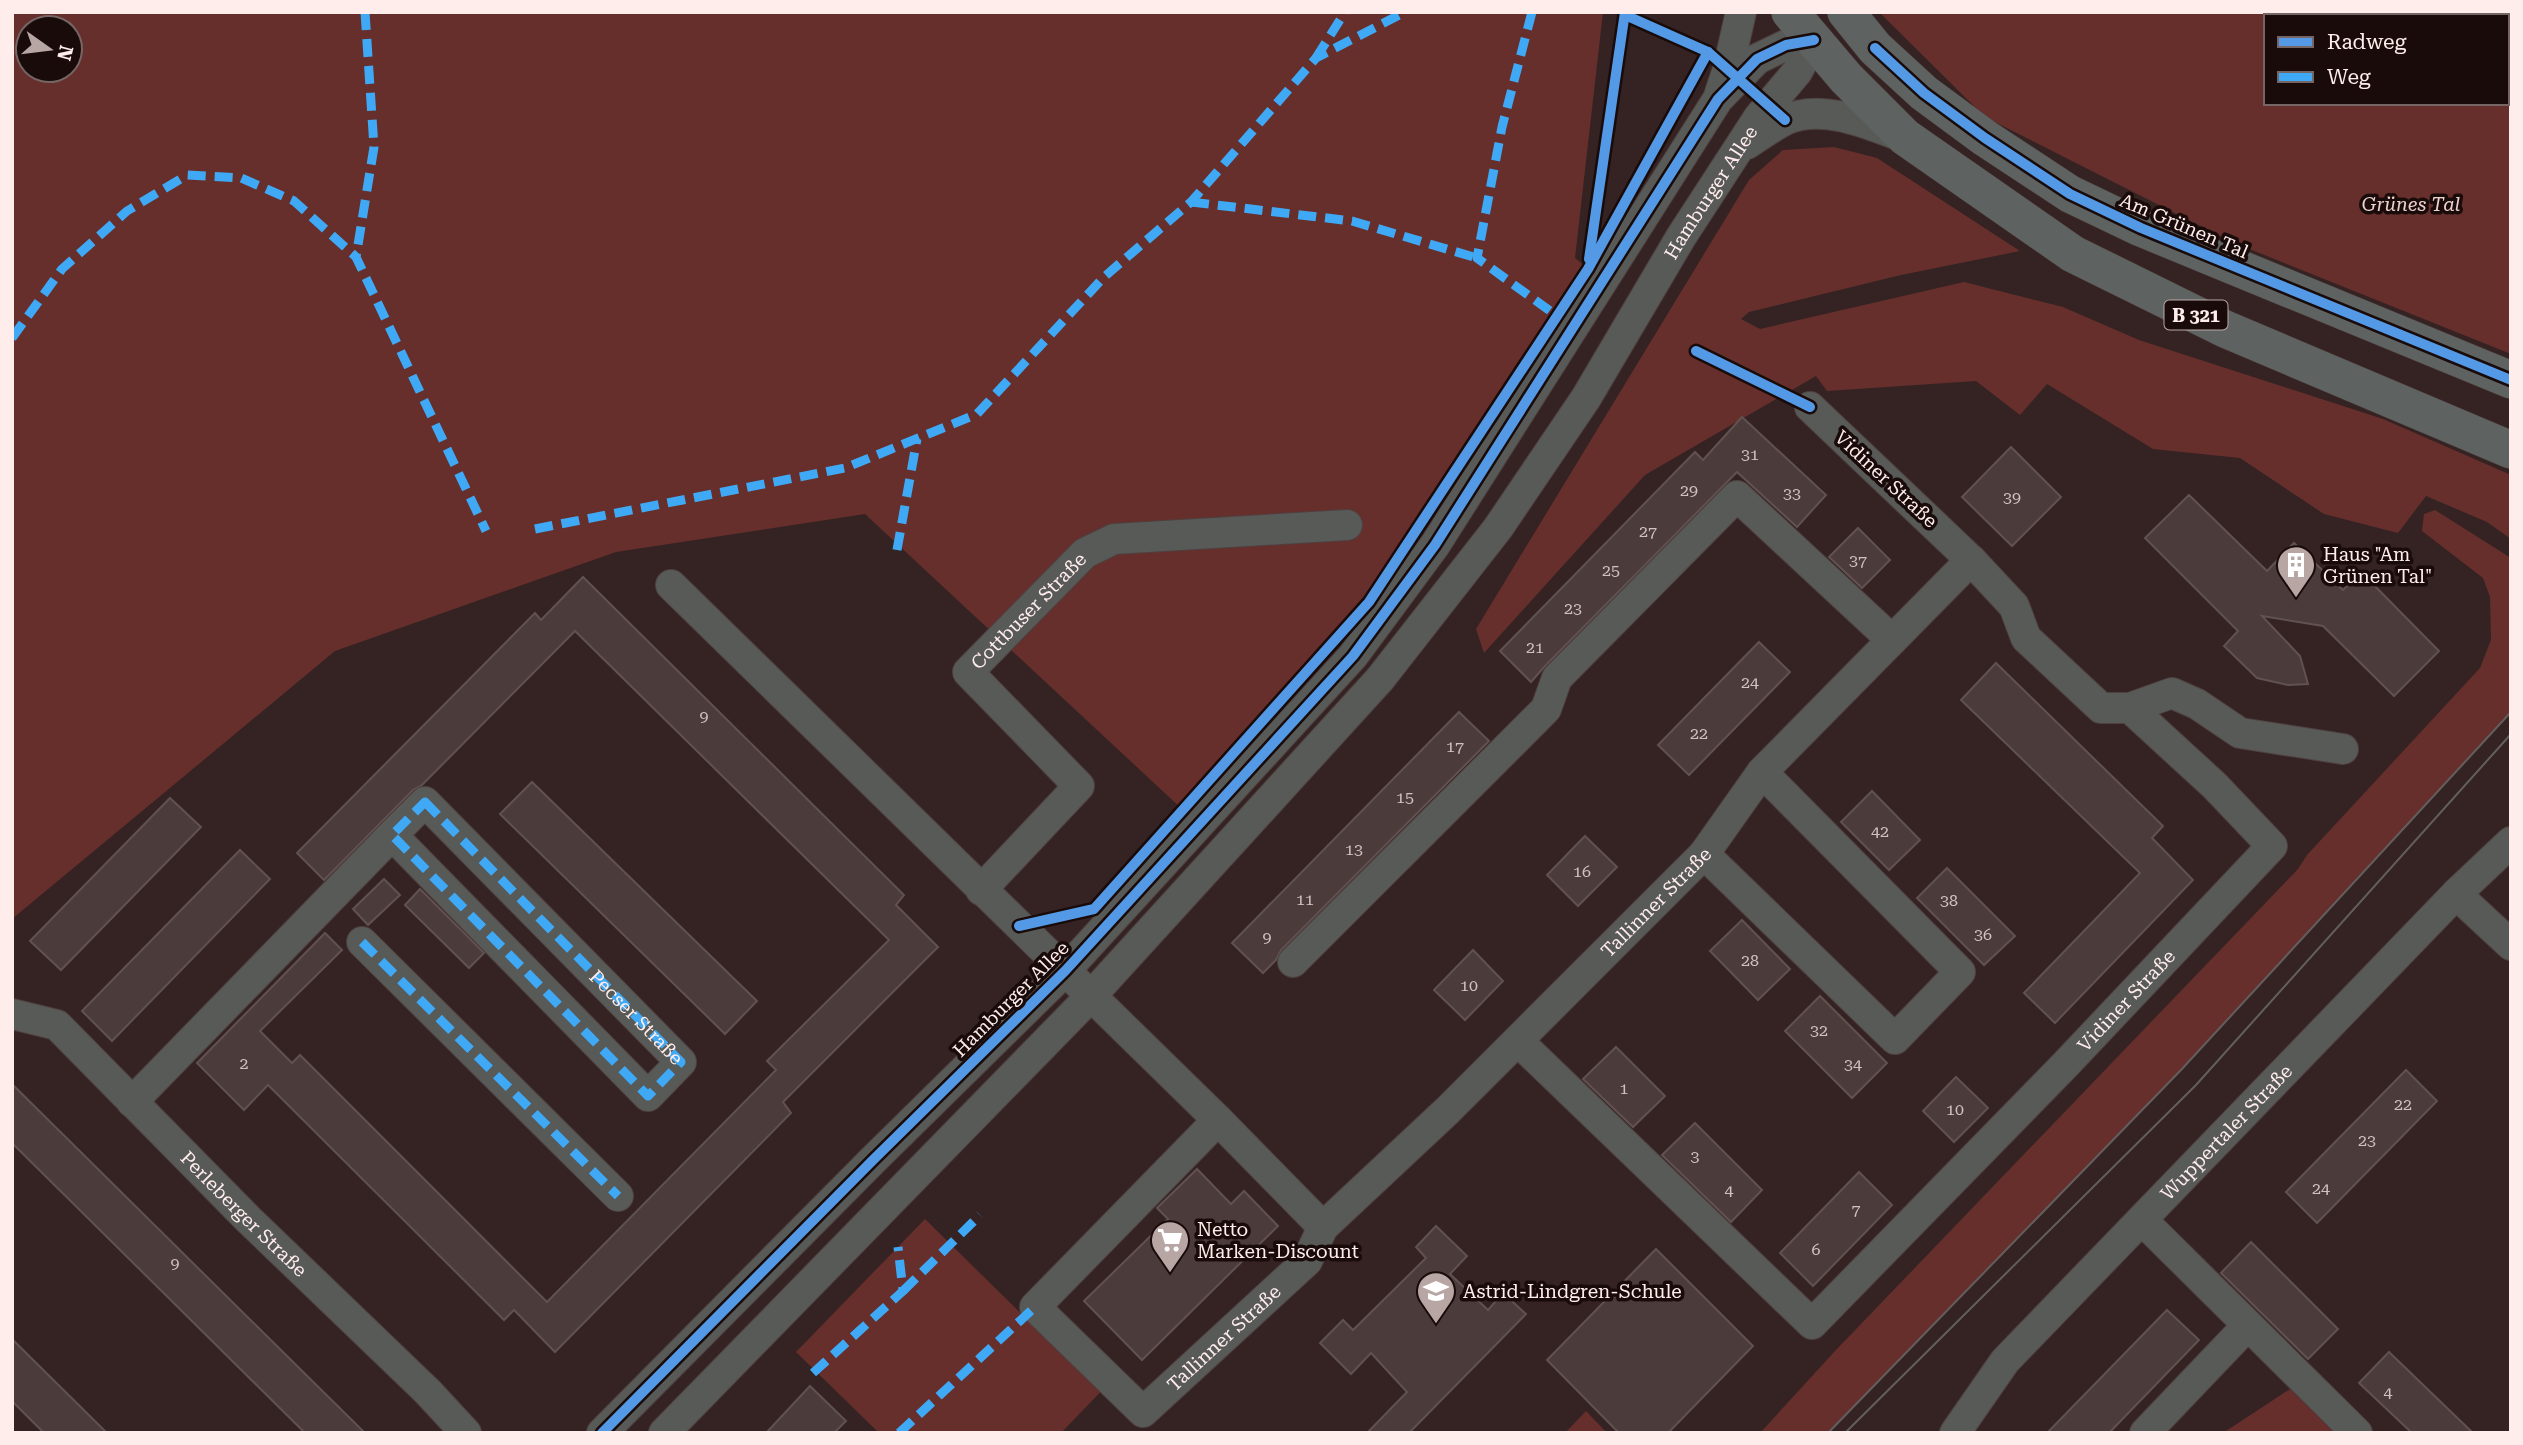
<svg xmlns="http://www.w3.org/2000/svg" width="2523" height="1445" font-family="'Roboto Serif',serif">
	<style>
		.green { fill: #662f2c; fill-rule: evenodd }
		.building { fill: #4b3c3b; stroke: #615251; stroke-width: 2 }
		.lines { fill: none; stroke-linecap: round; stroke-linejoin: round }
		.minor-casing { stroke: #4f4140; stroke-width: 32 }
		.major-casing { stroke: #4f4140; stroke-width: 38 }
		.minor { stroke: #585a58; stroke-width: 30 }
		.major { stroke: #5e6361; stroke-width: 37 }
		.tram { stroke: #635f5e; stroke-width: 2 }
		.quiet { stroke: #3fa9f5; stroke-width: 9; stroke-dasharray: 18 9; stroke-linecap: butt }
		.cycleway-casing { stroke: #190b0a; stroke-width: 15 }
		.cycleway { stroke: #5399e6; stroke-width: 10 }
		.labels { text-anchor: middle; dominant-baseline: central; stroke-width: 7; stroke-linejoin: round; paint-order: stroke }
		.number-label { font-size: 16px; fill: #d2c1c0 }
		.shield { fill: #190b0a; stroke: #baa9a8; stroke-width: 2 }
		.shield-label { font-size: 18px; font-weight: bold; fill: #ffedec }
		.street-label { font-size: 19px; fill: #ffedec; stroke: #190b0a }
		.park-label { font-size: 19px; font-style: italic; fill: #eed2cf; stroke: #190b0a }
		.poi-label { font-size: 19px; fill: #ffedec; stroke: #190b0a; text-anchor: start }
	</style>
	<rect width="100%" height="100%" fill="#342322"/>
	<g class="green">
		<path d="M12,12H1603L1575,258L1588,269L1369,602L1183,810L865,514L616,552L335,651L12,919ZM28,28H70V70H28Z"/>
		<path d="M1879,12H2511V354L2232,242L1985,117ZM2266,16H2507V103H2266Z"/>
		<polygon points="1834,147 1877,158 2020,251 1901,275 1749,312 1741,319 1760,329 1964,282 2063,307 2139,340 2383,419 2511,475 2511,539 2487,522 2426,496 2398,533 2324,514 2240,458 2153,449 2047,384 2020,415 1976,381 1827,391 1816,376 1645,475 1484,653 1476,629 1749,180 1783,150"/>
		<polygon points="2435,510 2511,558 2511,712 2181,1070 1828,1433 1760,1433 1835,1351 2298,869 2307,855 2480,668 2491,640 2490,597 2483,578 2422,531 2424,514"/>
		<polygon points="925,1219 1049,1341 1111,1381 1061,1433 879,1433 796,1352"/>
		<polygon points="2290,1389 2335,1433 2223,1433"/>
		<polygon points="1586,1411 1607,1433 1565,1433"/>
	</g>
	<g class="building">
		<polygon points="1742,417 1826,495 1797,527 1737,472 1545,666 1531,682 1500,651 1695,452 1703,460"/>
		<polygon points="2011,447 2061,497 2012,546 1962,497"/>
		<polygon points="2189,495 2267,571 2294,543 2343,590 2361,572 2439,651 2394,696 2323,626 2262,616 2300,656 2308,684 2288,685 2257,678 2224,646 2238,631 2145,538"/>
		<polygon points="1858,528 1890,560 1862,588 1829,557"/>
		<polygon points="583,577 904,895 896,905 938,947 783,1102 791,1113 555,1352 514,1310 504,1320 268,1085 244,1110 197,1063 325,933 342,950 260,1031 292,1063 300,1055 547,1302 776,1070 767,1061 889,940 575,631 422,785 413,790 324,880 297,853 535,613 541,620"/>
		<polygon points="1759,642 1790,672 1689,775 1658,745"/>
		<polygon points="1996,663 2163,826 2152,838 2193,880 2055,1023 2024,993 2140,873 1961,700"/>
		<polygon points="1459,712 1489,741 1281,950 1276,960 1263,973 1232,943"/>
		<polygon points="532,782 757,1001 725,1034 500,814"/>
		<polygon points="1872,791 1920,840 1889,870 1841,822"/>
		<polygon points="170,798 201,827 61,970 30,941"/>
		<polygon points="1585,836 1617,867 1578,906 1547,875"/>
		<polygon points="240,850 270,879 112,1041 82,1011"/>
		<polygon points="1947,868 2015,936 1984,965 1917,898"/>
		<polygon points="384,879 400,895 368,925 353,909"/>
		<polygon points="420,889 484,953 469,968 405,905"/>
		<polygon points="1742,920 1790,969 1758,1000 1710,951"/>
		<polygon points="1473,950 1503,981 1465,1020 1434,990"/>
		<polygon points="1820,996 1887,1063 1852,1098 1785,1031"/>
		<polygon points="1616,1047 1665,1096 1633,1127 1583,1079"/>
		<polygon points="2406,1070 2437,1101 2317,1223 2286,1192"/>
		<polygon points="1956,1077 1988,1108 1954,1142 1923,1111"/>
		<polygon points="12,1084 204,1274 365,1433 305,1433 12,1143"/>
		<polygon points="1695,1123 1762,1190 1731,1222 1662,1155"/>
		<polygon points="1197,1169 1231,1204 1244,1191 1278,1226 1142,1360 1084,1301 1168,1219 1157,1208"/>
		<polygon points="1859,1172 1892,1205 1813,1286 1780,1253"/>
		<polygon points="1436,1226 1467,1256 1450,1274 1488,1310 1503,1293 1526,1314 1409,1433 1367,1433 1407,1392 1371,1353 1351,1374 1320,1343 1343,1320 1353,1330 1426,1258 1416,1247"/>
		<polygon points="2251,1242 2338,1329 2308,1359 2221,1273"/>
		<polygon points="1656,1249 1753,1346 1668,1433 1619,1433 1547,1360"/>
		<polygon points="2167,1310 2199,1340 2109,1433 2047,1433"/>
		<polygon points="12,1339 107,1433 44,1433 12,1401"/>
		<polygon points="2389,1352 2473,1433 2412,1433 2359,1383"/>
		<polygon points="810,1386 846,1421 834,1433 766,1433"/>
	</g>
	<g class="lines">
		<defs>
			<g id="minor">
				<polyline points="1720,93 1728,69 1741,12"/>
				<path d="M1747,144C1759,136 1772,127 1785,120C1821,103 1869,124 1903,137"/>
				<polyline points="671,585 1218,1120 1323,1227"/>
				<polyline points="2130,708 2172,693 2197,704 2240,733 2343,749"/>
				<polyline points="1704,854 1895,1039 1960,972 1762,772"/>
				<path id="s1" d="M981,890L1079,786L968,672L1085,553L1114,539L1347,525"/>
				<polyline points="2456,894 2511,945"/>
				<polyline points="362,942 618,1196"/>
				<polyline points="1293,962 1546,709 1557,678 1737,496 1892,640"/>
				<path id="s2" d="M12,1014L57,1025L247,1218L428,1392L466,1433"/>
				<path id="s3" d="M1518,1041L1812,1324L2065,1065L2272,846L2215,786L2130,708H2101L2026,638L2014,606L1972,561L1810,407"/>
				<path id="s4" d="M132,1102L392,835L425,802L681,1062L648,1096L392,835"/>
				<path id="s5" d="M1218,1120L1035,1307L1143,1412L1307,1261L1323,1227L1448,1110L1704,854L1762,772L1971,560"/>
				<polyline points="2143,1221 2357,1433"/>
				<polyline points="602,1433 874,1159 1065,971 1353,656 1435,545 1718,99 1757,59 1786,45 1814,40"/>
				<path id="s6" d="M664,1433L1091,996L1380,679L1498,528L1586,398L1681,237L1759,117L1797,72L1814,40"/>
				<path id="s7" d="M1955,1433L2005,1361L2456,894L2511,842"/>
				<polyline points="2145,1433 2248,1325"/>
			</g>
			<g id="major">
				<polyline points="1790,12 1846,78 1905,137 2073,254 2225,329 2511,450"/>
				<polyline points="1846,12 1875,48 1924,93 1985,138 2070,194 2141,228 2511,380"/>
			</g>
		</defs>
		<use href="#minor" class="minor-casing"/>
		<use href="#major" class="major-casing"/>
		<use href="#minor" class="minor"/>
		<use href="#major" class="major"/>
		<g class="tram">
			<polyline points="1828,1433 2181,1070 2511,712"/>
			<polyline points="1845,1433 2196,1085 2511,734"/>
		</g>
		<g class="quiet">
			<polyline points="365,12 374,147 356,257 486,531"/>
			<polyline points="1532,12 1502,127 1477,258 1557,316"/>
			<polyline points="1316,58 1345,12"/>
			<polyline points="1191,202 1352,221 1477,258"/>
			<polyline points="12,338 62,269 127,211 187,175 241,178 294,201 356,257"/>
			<polyline points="535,529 845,468 977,414 1104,277 1191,202 1316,58 1405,12"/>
			<polyline points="897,550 917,439"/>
			<polygon points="425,802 681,1062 648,1096 392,835"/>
			<polyline points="362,942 618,1196"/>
			<polyline points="903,1291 980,1215"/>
			<polyline points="813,1373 903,1291 898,1247"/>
			<polyline points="899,1433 1035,1307"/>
		</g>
		<defs>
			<g id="cycleway">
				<polyline points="1625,15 1708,52 1785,120"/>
				<polyline points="1875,48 1924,93 1985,138 2070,194 2141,228 2511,380"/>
				<polyline points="1589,259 1625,12"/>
				<polyline points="1696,351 1810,407"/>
				<polyline points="1019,926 1094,909 1369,602 1588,269 1708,52"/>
				<polyline points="602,1433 874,1159 1065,971 1353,656 1435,545 1718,99 1757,59 1786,45 1814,40"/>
			</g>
		</defs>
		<use href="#cycleway" class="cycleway-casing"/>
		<use href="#cycleway" class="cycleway"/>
	</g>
	<defs>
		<symbol id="building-pin" viewBox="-11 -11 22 30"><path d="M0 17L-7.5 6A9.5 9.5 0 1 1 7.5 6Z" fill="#b8a6a5" stroke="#190b0a"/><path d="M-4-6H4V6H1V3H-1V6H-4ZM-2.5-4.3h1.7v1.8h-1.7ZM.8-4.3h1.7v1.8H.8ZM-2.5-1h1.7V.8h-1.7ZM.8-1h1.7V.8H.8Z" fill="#fff"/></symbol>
		<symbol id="supermarket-pin" viewBox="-11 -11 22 30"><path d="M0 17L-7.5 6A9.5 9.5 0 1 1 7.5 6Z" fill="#b8a6a5" stroke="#190b0a"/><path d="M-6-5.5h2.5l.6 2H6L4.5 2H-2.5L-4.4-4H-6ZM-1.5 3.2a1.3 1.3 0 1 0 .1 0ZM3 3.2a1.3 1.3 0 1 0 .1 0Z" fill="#fff"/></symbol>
		<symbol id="school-pin" viewBox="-11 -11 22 30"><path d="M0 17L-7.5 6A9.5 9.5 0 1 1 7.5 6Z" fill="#b8a6a5" stroke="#190b0a"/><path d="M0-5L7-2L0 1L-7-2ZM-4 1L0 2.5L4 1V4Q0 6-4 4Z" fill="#fff"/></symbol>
	</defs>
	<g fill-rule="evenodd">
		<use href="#building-pin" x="2274" y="543" width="44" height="60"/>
		<use href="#supermarket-pin" x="1148" y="1218" width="44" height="60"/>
		<use href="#school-pin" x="1414" y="1269" width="44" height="60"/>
	</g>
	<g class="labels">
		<g class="number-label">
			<text x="1750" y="454">31</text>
			<text x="1689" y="490">29</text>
			<text x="1792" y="493">33</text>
			<text x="2012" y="497">39</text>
			<text x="1648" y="531">27</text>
			<text x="1858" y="560">37</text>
			<text x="1611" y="570">25</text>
			<text x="1573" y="608">23</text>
			<text x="1535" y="647">21</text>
			<text x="1750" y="682">24</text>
			<text x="704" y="716">9</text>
			<text x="1699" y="733">22</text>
			<text x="1455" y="746">17</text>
			<text x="1405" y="797">15</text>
			<text x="1880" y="831">42</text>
			<text x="1354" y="849">13</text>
			<text x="1582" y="871">16</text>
			<text x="1305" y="899">11</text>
			<text x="1949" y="900">38</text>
			<text x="1983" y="934">36</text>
			<text x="1267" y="937">9</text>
			<text x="1750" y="960">28</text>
			<text x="1469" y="985">10</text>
			<text x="1819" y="1030">32</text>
			<text x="244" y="1063">2</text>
			<text x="1853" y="1064">34</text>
			<text x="1624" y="1088">1</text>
			<text x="2403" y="1104">22</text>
			<text x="1955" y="1109">10</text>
			<text x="2367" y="1140">23</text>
			<text x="1695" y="1156">3</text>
			<text x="2321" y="1188">24</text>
			<text x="1729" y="1190">4</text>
			<text x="1856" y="1209">7</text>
			<text x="1816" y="1249">6</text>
			<text x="175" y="1263">9</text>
			<text x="2388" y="1392">4</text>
		</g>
		<rect class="shield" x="2164.5" y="300.5" width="63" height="29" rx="5"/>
		<g class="shield-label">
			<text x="2196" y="315">B 321</text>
		</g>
		<g class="street-label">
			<text stroke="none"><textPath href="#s6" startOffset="1629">Hamburger Allee</textPath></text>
			<text transform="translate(2184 226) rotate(23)">Am Grünen Tal</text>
			<text transform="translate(1886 479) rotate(43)">Vidiner Straße</text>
			<text stroke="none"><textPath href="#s1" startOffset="388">Cottbuser Straße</textPath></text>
			<text stroke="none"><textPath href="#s5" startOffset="1138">Tallinner Straße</textPath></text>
			<text transform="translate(1011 999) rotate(-45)">Hamburger Allee</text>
			<text stroke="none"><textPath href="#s3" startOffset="859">Vidiner Straße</textPath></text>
			<text stroke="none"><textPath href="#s4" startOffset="721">Pecser Straße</textPath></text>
			<text stroke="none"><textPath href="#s7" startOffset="406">Wuppertaler Straße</textPath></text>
			<text stroke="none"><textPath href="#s2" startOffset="312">Perleberger Straße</textPath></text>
			<text stroke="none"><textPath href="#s5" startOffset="522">Tallinner Straße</textPath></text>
		</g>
		<g class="park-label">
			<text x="2411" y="204">Grünes Tal</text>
		</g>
		<g class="poi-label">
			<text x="2323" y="554">Haus "Am<tspan x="2323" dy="22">Grünen Tal"</tspan></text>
			<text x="1197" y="1229">Netto<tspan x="1197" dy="22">Marken-Discount</tspan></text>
			<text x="1463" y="1291">Astrid-Lindgren-Schule</text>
		</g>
	</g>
	<rect width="2523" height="1445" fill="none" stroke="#ffedec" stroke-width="28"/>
	<rect x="2264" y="14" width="245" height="91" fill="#190b0a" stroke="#756564" stroke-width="2"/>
	<rect x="2278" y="37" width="35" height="10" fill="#5399e6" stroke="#756564" stroke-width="2"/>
	<text x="2327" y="49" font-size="21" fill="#ffedec">Radweg</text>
	<rect x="2278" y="72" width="35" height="10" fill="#3fa9f5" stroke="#756564" stroke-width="2"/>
	<text x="2327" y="84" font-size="21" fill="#ffedec">Weg</text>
	<g transform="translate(49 49) rotate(104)"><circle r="33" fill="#190b0a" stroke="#756564" stroke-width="2"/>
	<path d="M0-5L12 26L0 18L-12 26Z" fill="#b8a6a5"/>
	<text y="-10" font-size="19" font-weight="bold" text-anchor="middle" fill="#ffedec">N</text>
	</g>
</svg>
